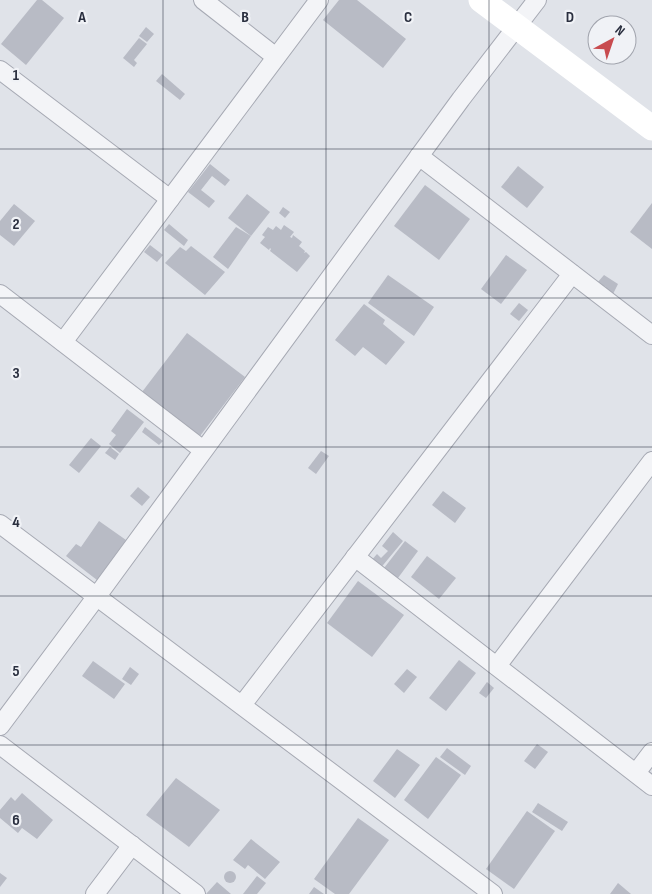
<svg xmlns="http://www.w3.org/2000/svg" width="652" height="894" font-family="'Sofia Sans Condensed',sans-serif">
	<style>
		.building { fill: #b8bbc5 }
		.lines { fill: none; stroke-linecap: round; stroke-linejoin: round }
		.street-casing { stroke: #a6a9b3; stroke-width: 20 }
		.street { stroke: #f3f4f7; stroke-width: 18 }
		.secondary { stroke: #fff; stroke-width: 25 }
		.grid { fill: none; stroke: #2a2f3f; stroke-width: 1; stroke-opacity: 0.55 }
		.grid-label { font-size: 16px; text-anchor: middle; font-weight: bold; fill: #2a2f3f; stroke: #f0f2f6; stroke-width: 4.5; stroke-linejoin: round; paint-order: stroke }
	</style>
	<rect width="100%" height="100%" fill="#e0e3e9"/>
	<g class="building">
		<polygon points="37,0 42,0 64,18 26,65 1,44"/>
		<polygon points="339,0 357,0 406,39 383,68 323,20"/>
		<polygon points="146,27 154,34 147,42 139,36"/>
		<polygon points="139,38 147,44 134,60 137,63 134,67 123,58"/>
		<polygon points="162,74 185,94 180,100 156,81"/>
		<polygon points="210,164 230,180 225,186 212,176 201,190 215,201 209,208 188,192"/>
		<polygon points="518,166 544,187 527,208 501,187"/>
		<polygon points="425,185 470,219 439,260 394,226"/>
		<polygon points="247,194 270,212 251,236 228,218"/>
		<polygon points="652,203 652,249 630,232"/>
		<polygon points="14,204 35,221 14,246 0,235 0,221"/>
		<polygon points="283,207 290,212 285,218 279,213"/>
		<polygon points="169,224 188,240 184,246 164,230"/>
		<polygon points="284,225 294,232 290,237 292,238 293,235 302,242 299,246 305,251 304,253 306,252 310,256 297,272 270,251 271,249 270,248 269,250 260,243 265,237 262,235 268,227 273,230 276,226 281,230"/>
		<polygon points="236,227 251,236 228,269 213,257"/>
		<polygon points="150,245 163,255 157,262 144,252"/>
		<polygon points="191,246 225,272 205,295 165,263 180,247 186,251"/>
		<polygon points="506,255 527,270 501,304 481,289"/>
		<polygon points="388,275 434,307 414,336 368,303"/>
		<polygon points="604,275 618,284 612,296 604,290 606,287 597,283"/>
		<polygon points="519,303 528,310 519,321 510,314"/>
		<polygon points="364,304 385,320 383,324 405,342 386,365 363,347 355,356 335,340"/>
		<polygon points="187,333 245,377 200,436 142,392"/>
		<polygon points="127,409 144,422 120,453 109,444 116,435 111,431"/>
		<polygon points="145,427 163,441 159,445 142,432"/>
		<polygon points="91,438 101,446 79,473 69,465"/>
		<polygon points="110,447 119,454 115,460 105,453"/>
		<polygon points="321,451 329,456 316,474 308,468"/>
		<polygon points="138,487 150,497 142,506 130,496"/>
		<polygon points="443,491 466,508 455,523 432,505"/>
		<polygon points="99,521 126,540 97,580 66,556 76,544 81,547"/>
		<polygon points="393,532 403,541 379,570 370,562 377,554 381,558 388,551 382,546"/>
		<polygon points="405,541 418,551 395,582 381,572"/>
		<polygon points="427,556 456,578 439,599 411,577"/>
		<polygon points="358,581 404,615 372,657 327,623"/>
		<polygon points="459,660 476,673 446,711 429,698"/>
		<polygon points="93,661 125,684 114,699 82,676"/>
		<polygon points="130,667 139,674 131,685 122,679"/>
		<polygon points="407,669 417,677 404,693 394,684"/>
		<polygon points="487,682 494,688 486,698 479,693"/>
		<polygon points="537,744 548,752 535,769 524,761"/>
		<polygon points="447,748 471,766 465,775 440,757"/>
		<polygon points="397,749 420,765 395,798 373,781"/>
		<polygon points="436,757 461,775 428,819 404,800"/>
		<polygon points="176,778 220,810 189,847 146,815"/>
		<polygon points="22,793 53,820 37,839 22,828 18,833 0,818 0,810 11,797 15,801"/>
		<polygon points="538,803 568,822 562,831 532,812"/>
		<polygon points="527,811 555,831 514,889 486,869"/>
		<polygon points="358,818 389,840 349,894 335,894 314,879"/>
		<polygon points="251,839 280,862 265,879 248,865 245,869 233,860"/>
		<circle cx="230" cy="877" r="6"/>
		<polygon points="0,873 7,878 0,887"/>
		<polygon points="257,876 266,883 257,894 243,894"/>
		<polygon points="217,882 231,894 206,894"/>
		<polygon points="618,883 631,894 610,894"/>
		<polygon points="314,887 324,894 309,894"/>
	</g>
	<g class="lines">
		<defs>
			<g id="street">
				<polyline points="203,0 276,57"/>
				<polyline points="0,70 170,199"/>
				<polyline points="419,156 652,335"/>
				<polyline points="0,294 203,450"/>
				<polyline points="63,342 319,0"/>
				<polyline points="0,524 493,894"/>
				<polyline points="355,557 652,786"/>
				<polyline points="497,666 652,461"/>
				<polyline points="242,705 572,274"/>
				<polyline points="0,726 97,596 461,99 537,0"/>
				<polyline points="0,745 196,894"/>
				<polyline points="636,773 652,752"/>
				<polyline points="95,894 132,845"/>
			</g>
		</defs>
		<use href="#street" class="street-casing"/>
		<use href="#street" class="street"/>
		<polyline class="secondary" points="481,0 652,128"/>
	</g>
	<path class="grid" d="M163,0V894M326,0V894M489,0V894M0,149H652M0,298H652M0,447H652M0,596H652M0,745H652"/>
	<g class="grid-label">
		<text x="82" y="22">A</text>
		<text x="245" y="22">B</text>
		<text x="408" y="22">C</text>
		<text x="570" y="22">D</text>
		<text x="16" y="80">1</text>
		<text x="16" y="229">2</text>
		<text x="16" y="378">3</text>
		<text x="16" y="527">4</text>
		<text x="16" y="676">5</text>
		<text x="16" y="825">6</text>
	</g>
	<g transform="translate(612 40) rotate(40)"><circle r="24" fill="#f0f2f6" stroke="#a1a4ad"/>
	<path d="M0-4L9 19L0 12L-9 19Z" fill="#c84b4f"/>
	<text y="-8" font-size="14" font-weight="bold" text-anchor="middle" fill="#2a2f3f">N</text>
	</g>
</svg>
